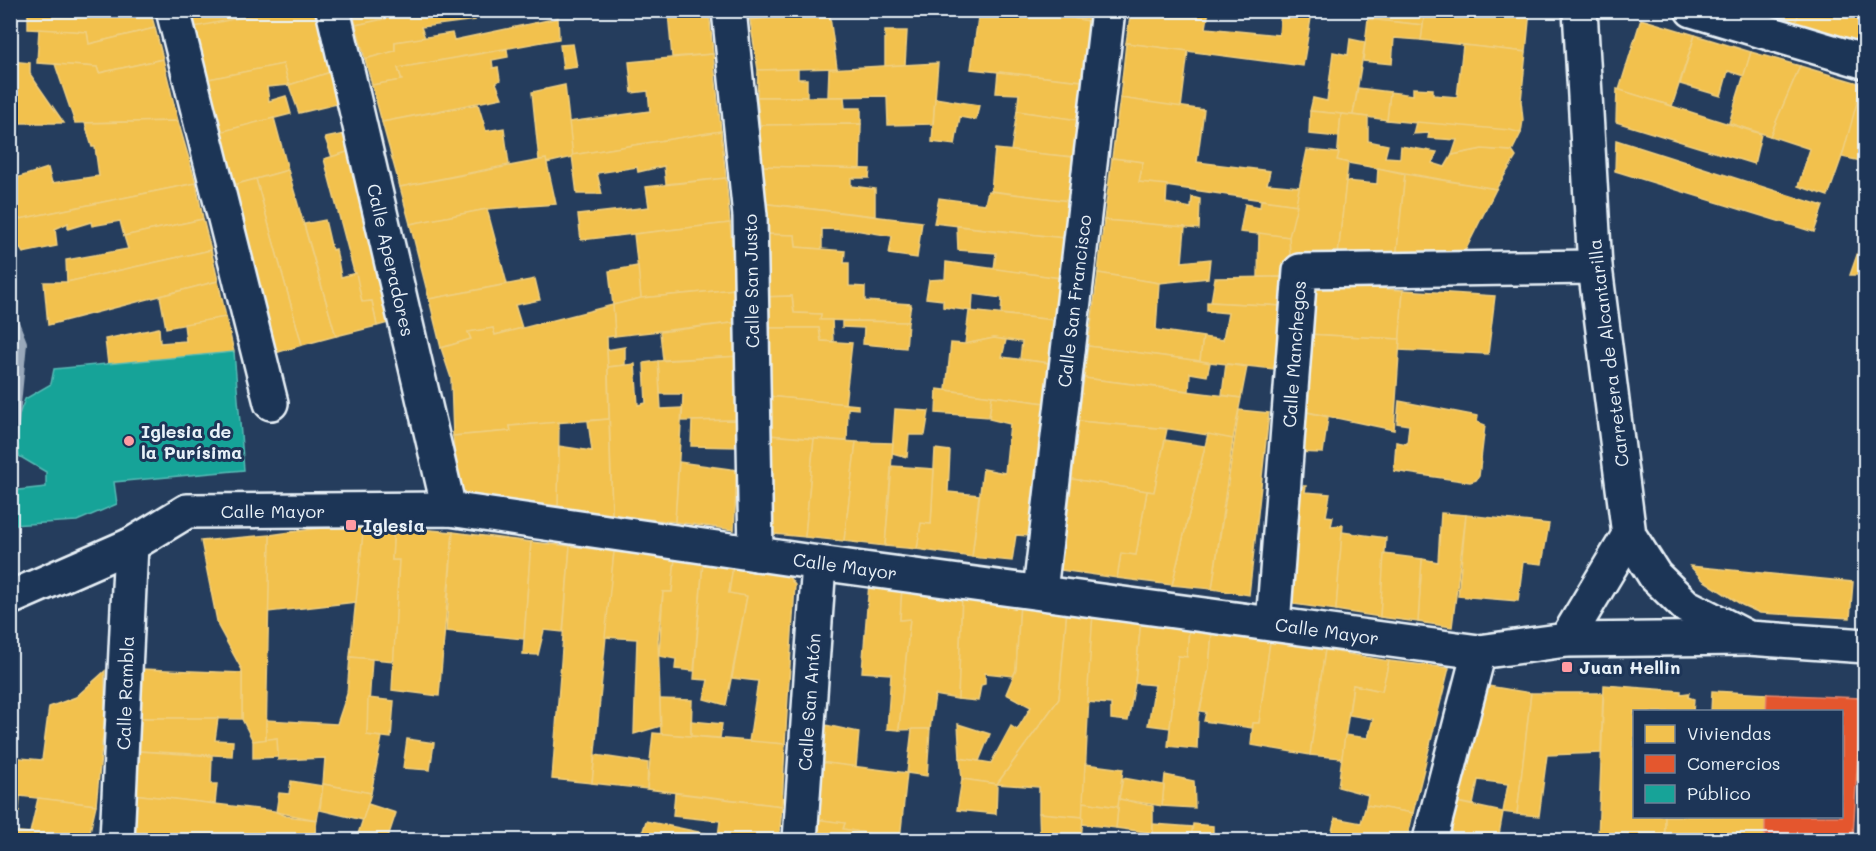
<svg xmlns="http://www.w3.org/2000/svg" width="1876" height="851" font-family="Mali,sans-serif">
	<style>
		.homes { fill: #f2c14e; stroke: #efcf81; stroke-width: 1.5 }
		.shops { fill: #e4572e; stroke: #e5856b; stroke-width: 1.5 }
		.public { fill: #17a398; stroke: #56bab5; stroke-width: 1.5 }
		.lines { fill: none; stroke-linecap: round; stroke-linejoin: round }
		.stream { stroke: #99a8ba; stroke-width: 14 }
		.minor-casing { stroke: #e8f1f8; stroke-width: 38 }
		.major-casing { stroke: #e8f1f8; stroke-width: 38 }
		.minor { stroke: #1d3557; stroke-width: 33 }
		.major { stroke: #1d3557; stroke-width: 33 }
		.poi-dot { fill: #ff9aa2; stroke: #1d3557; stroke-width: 2 }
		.labels { text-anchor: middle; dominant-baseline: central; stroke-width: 6; stroke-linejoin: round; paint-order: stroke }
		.street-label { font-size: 18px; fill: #e8f1f8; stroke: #1d3557 }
		.poi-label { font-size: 18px; font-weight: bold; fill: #e8f1f8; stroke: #1d3557; text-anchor: start }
	</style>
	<rect width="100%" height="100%" fill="#253d5d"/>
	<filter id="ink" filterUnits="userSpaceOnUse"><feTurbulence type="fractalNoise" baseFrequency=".0167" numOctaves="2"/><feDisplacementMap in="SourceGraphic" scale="12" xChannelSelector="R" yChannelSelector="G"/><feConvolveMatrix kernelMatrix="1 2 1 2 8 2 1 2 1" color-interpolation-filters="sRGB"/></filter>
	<g filter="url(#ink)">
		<g class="homes">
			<polygon points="28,10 150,10 155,28 89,44 87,32 28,29"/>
			<polygon points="180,10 247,10 248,17 185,29"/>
			<polygon points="278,10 319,10 334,71 289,85 283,64 199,81 185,29"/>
			<polygon points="352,10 425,10 356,25"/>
			<polygon points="425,10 472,10 475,20 421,27 425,38 395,42 395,51 365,59 356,25"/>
			<polygon points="709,10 713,54 672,57 668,12"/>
			<polygon points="748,10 778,10 779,17 750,20"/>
			<polygon points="778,10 829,10 837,68 758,70 750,20 779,17"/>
			<polygon points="979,10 1028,10 1089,21 1082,81 971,69"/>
			<polygon points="1028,10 1091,10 1089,21"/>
			<polygon points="1131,10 1209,10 1206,28 1279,35 1281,10 1312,12 1303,66 1126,43"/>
			<polygon points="1369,10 1425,10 1423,25 1368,19"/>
			<polygon points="1425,10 1530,10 1526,52 1421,40"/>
			<polygon points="1746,10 1800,10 1794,27"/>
			<polygon points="1800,10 1866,10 1856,45 1794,27"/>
			<polygon points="1866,17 1866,48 1856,45"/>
			<polygon points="558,18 559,39 398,68 402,80 372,85 365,59 395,51 395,42 452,33 454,40"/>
			<polygon points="1368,19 1423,25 1421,40 1394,38 1392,64 1363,61"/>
			<polygon points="1641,19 1695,35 1672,106 1619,90"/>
			<polygon points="155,28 163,59 99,73 97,67 37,63 39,29 87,32 89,44"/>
			<polygon points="885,31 907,31 905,65 885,66"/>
			<polygon points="1695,35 1751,52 1744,76 1728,71 1721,96 1680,84"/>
			<polygon points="1350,39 1365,42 1353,115 1310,111 1313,98 1327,101 1333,52 1348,55"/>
			<polygon points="1126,43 1188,51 1181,108 1120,98"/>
			<polygon points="573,44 577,67 563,69 560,45"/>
			<polygon points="1463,45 1526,52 1521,101 1523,120 1521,133 1387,120 1390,92 1413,95 1413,88 1433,89 1433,95 1457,97"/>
			<polygon points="507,49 508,57 492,60 493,68 498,67 500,80 496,83 502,98 382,122 372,85 402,80 398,68"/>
			<polygon points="1751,52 1800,66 1770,136 1729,123"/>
			<polygon points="713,54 721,131 572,155 569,122 650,111 648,91 632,93 629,62"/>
			<polygon points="163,59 178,121 75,123 55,64 97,67 99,73"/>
			<polygon points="10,61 30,63 30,74 64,123 10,123"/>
			<polygon points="938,63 933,124 888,125 887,96 828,97 829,69"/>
			<polygon points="283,64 289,85 267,87 269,101 286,96 291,114 212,134 199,81"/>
			<polygon points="1800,66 1862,84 1847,142 1828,196 1798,186 1810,149 1770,136"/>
			<polygon points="798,69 798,79 807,79 807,97 757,97 758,70"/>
			<polygon points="334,71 341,103 299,113 289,85"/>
			<polygon points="998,72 1082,81 1078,120 1017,111 1019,94 996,93"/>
			<polygon points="1862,84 1866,85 1866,162 1842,157"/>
			<polygon points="565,85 573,157 546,163 546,159 539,160 532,92"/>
			<polygon points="1358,88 1390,92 1387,120 1353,115"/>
			<polygon points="1617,89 1761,134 1754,164 1616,122"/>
			<polygon points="757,97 844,97 845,108 861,108 861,124 760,125"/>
			<polygon points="935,98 979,105 976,120 960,117 955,145 932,142"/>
			<polygon points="1120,98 1204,110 1197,162 1270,171 1267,184 1300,187 1297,205 1139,182 1143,162 1112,158"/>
			<polygon points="478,104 486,131 504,128 509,165 400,187 382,122"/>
			<polygon points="1017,111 1078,120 1073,157 1011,151"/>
			<polygon points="1310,111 1341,114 1339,137 1309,134"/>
			<polygon points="1341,114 1368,117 1368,141 1388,145 1385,157 1400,158 1401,146 1437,152 1432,163 1445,167 1452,155 1482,149 1512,151 1516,157 1496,189 1348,163 1337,160"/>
			<polygon points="274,118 288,170 226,187 212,134"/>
			<polygon points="178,121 196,183 10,221 10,180 48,168 52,183 99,176 95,147 92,147 85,123"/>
			<polygon points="1416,122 1510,130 1521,133 1512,151 1482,149 1452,155 1457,140 1428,138 1429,133 1413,134"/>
			<polygon points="861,124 860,169 759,166 760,125"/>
			<polygon points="721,131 726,178 666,184 664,166 638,172 637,167 597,173 602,194 577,194 572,155"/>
			<polygon points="350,133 354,150 332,157 325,138"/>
			<polygon points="1616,140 1823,206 1814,232 1615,171"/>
			<polygon points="995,149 1073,157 1069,201 991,191"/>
			<polygon points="354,150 399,320 377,326 372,301 362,302 324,159"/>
			<polygon points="1307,150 1339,153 1337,160 1348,163 1338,256 1290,256 1289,237"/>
			<polygon points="1112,158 1143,162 1139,182 1167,185 1166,203 1191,208 1192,197 1200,199 1199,229 1104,220"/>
			<polygon points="546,159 556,204 487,209 410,224 400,187"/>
			<polygon points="759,166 870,169 869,178 851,178 851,186 875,189 875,216 760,203"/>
			<polygon points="1378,168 1405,174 1396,260 1338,256 1346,181 1377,184"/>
			<polygon points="288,170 336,336 302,345 256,179"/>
			<polygon points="1405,174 1496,189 1458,265 1396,260"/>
			<polygon points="726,178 730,223 581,240 578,215 649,207 646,187"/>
			<polygon points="256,179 302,345 272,354 226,187"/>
			<polygon points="196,183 203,219 124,236 120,221 92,226 91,222 68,229 68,223 55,229 57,246 23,253 10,232 10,221"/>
			<polygon points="988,191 1069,201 1064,238 934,223 939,198 985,204"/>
			<polygon points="1261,200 1297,205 1289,237 1240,232 1245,204 1260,207"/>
			<polygon points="760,203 922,222 917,258 889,254 892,236 855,230 822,229 822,249 796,247 795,235 760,234"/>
			<polygon points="487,209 507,284 429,299 410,224"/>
			<polygon points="203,219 211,250 67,282 66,260 128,249 124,236"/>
			<polygon points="325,220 332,250 336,249 341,277 356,273 362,302 372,301 377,326 336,336 304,224"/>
			<polygon points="1104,220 1185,227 1182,262 1210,259 1208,278 1159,283 1098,273"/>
			<polygon points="730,223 736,289 641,298 634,234"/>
			<polygon points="957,226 1064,238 1060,278 994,269 996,253 958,250"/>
			<polygon points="1866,229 1866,275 1850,275"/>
			<polygon points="1259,233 1289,237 1290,256 1285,277 1258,277"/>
			<polygon points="760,234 795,235 796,247 845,251 844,263 849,263 849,286 865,287 865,301 911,304 908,322 820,320 821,314 794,313 792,296 761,297"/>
			<polygon points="211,250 218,281 48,325 44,282 67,282"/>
			<polygon points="946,262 1060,278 1054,320 1001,314 1002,298 973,294 972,311 943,307 943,300 926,298 929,280 945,279"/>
			<polygon points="638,266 641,298 613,305 609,271"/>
			<polygon points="1098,273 1159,283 1156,330 1203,337 1200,361 1088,346"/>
			<polygon points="1285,277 1283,306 1211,302 1215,278"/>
			<polygon points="535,279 540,300 515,305 522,328 495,335 493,328 468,332 471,339 441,348 429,299"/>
			<polygon points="218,281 226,317 166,328 160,296"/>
			<polygon points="1311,284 1403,290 1400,339 1306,334"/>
			<polygon points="736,289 740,322 615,336 613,305 641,298"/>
			<polygon points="1403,290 1495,296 1488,354 1399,350"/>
			<polygon points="792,296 794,313 821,314 820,320 832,320 833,342 821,341 819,328 762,328 761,297"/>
			<polygon points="1207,302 1283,306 1274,369 1200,361 1203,337 1223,340 1228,313 1207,311"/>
			<polygon points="613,305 615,336 607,337 609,419 510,426 511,431 453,436 451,378 441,348 471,339 468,332 493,328 495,335"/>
			<polygon points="969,311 1054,320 1049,363 1020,359 1022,342 994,338 965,344"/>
			<polygon points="226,317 234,352 108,364 105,339 159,328 160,343 186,341 184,324"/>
			<polygon points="842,321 908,322 906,348 863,344 864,328 842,327"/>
			<polygon points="740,322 741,356 663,360 660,332"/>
			<polygon points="762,328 819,328 821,341 852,343 845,404 767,396"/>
			<polygon points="1306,334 1400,339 1394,430 1298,410"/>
			<polygon points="994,338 1006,340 1002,357 1049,363 1045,403 946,390 951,343 965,344"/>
			<polygon points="1088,346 1200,361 1210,363 1207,376 1190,373 1189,391 1084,378"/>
			<polygon points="625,347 625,365 608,367 607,350"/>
			<polygon points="741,356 738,420 682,421 683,394 660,394 658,361"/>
			<polygon points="658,361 661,409 682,408 675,522 612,515 608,367 635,364 638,405 646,403 644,363"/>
			<polygon points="1226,364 1247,367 1241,398 1222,395"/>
			<polygon points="1084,378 1241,398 1233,439 1170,429 1078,421"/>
			<polygon points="937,389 992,396 989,417 936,413"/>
			<polygon points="767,396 858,405 858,409 848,408 847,441 768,435"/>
			<polygon points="992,396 1045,403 1029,536 1016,535 1012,561 972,557 983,469 1005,473 1010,424 989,419"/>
			<polygon points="1399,401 1478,416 1477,422 1485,425 1479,476 1476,480 1470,482 1394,471 1396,442 1407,444 1409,425 1397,423"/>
			<polygon points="895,409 929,411 925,435 909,435 907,457 892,453"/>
			<polygon points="1239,410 1269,413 1249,595 1212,589"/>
			<polygon points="1298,410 1328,417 1323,453 1294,452"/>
			<polygon points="609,419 612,515 558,506 559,446 592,451 588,421"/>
			<polygon points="738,420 738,447 691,446 692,421"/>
			<polygon points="1078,421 1167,429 1154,492 1072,479"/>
			<polygon points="559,422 558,506 457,493 453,436 511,431 510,426"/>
			<polygon points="1208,434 1233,439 1212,589 1172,585"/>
			<polygon points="768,435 814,439 805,537 764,533"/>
			<polygon points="814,439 856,442 844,541 805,537"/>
			<polygon points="1165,440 1205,446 1172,585 1117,578 1121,553 1136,555 1147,491 1154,492"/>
			<polygon points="856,442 893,443 885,546 844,541"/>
			<polygon points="935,449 950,451 948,492 979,495 972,557 917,549 921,523 931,524"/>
			<polygon points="679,462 737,470 734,530 675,522"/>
			<polygon points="892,466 934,469 931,524 921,523 917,549 885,546"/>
			<polygon points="1072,479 1147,491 1136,555 1121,553 1117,578 1061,570"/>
			<polygon points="1291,486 1306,486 1305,492 1330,494 1326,516 1333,517 1331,526 1343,525 1336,610 1280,602"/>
			<polygon points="1441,513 1466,515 1452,627 1418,622 1422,559 1438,562"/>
			<polygon points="1466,515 1549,524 1542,564 1523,562 1518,601 1458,596"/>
			<polygon points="364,522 394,527 392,560 399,560 394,661 350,657"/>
			<polygon points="364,522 356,602 268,612 270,535"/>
			<polygon points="394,527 453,532 439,696 392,690 399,560 392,560"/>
			<polygon points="453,532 531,542 524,639 446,631"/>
			<polygon points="1342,532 1386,538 1380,617 1336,610"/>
			<polygon points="270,535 266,740 253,741 242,719 242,670 218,626 201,541"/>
			<polygon points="531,542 570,546 563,632 544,630 538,655 523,654"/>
			<polygon points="570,546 614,552 592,783 552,779"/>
			<polygon points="614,552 675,558 672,592 663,592 658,640 661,726 634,734 637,639 605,637"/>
			<polygon points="1384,554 1422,559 1418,622 1380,617"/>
			<polygon points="675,558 703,562 694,671 675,669 676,659 659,656 663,592 672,592"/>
			<polygon points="703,562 733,566 729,593 747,596 726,705 704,699 708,680 694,679"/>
			<polygon points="733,566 785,572 795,585 785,744 749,742 758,681 732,678 747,596 729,593"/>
			<polygon points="1690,566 1853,582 1850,618 1760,613 1742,605 1703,580"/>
			<polygon points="869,583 902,587 900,620 910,619 899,730 887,729 891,674 862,672"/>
			<polygon points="902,587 962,596 958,699 935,695 930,729 899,730 910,619 900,620"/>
			<polygon points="962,596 1020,603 1016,670 1013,676 985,673 985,684 981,685 978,701 958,699"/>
			<polygon points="1020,603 1067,610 1059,699 997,784 962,779 960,758 991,763 1011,726 1017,730 1031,707 1006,694 1016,670"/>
			<polygon points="1067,610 1093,613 1083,817 1039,813 1039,787 997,784 1059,699"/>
			<polygon points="1093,613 1141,620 1135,683 1128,721 1111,719 1111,704 1087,702"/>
			<polygon points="1141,620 1189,628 1187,657 1178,656 1170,728 1148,725 1155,685 1135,683"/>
			<polygon points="1189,628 1212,632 1209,669 1198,717 1197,749 1168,746 1178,656 1187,657"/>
			<polygon points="1212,632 1270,642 1259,723 1253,723 1252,728 1204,721 1206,712 1200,711 1209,669"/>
			<polygon points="1270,642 1325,650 1310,755 1251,745 1253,723 1259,723"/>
			<polygon points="1325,650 1389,661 1382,691 1353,685 1342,758 1310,755"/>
			<polygon points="350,657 372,659 367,735 382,737 371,793 323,784 325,758 278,760 277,738 266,740 266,720 337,724 347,694"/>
			<polygon points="1389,661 1449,668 1413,813 1366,805 1368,795 1338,787 1345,735 1368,738 1373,719 1349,715 1353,685 1382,691"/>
			<polygon points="141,669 242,673 242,719 140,718"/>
			<polygon points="105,671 105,715 96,805 20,796 19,812 10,810 10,757 42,760 49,707 76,697"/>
			<polygon points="1482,685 1531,693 1517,814 1503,812 1508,784 1478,780 1473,805 1451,801"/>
			<polygon points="1604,685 1681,691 1681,694 1689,693 1688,697 1694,699 1693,712 1634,712 1634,816 1665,816 1665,840 1598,840"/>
			<polygon points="1712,691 1767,694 1766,712 1711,712"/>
			<polygon points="1531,693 1603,693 1601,753 1547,755 1539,816 1517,814"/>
			<polygon points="368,698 394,701 391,738 367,735"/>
			<polygon points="1861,698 1866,698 1866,780 1857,780"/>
			<polygon points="660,699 692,700 691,736 661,734"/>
			<polygon points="140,718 218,718 215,740 233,741 232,756 138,751"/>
			<polygon points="691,721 722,724 720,738 691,736"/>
			<polygon points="816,723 859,732 856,767 811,761"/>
			<polygon points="958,724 990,734 979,761 960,758"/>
			<polygon points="912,729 930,729 927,776 907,773"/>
			<polygon points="653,733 785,744 782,806 647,789"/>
			<polygon points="277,738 278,757 253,758 253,741"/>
			<polygon points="407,739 434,743 430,770 403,768"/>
			<polygon points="138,751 212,756 211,784 217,784 215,804 133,794"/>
			<polygon points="595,755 648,763 647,789 592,783"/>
			<polygon points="811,761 907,773 900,839 843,829 845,823 807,818"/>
			<polygon points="1085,764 1123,769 1118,807 1083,802"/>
			<polygon points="1165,775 1194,781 1195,808 1162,806"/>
			<polygon points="1123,778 1164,785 1162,806 1119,799"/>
			<polygon points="962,779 997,784 996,814 957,810"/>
			<polygon points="291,781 323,786 317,820 276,812 279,793 289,794"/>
			<polygon points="323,784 371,793 363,820 320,810"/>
			<polygon points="675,793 782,806 779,840 640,840 646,821 718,836 720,821 673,816"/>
			<polygon points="133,794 274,811 286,816 317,820 314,840 275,840 241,833 238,840 126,840"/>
			<polygon points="38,798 96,805 88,840 10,840 10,831 30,833"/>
			<polygon points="1119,799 1153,806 1153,833 1116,828"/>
			<polygon points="1451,801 1503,812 1498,840 1440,838"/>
			<polygon points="1083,802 1118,807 1116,828 1082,824"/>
			<polygon points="368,804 396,813 387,840 356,840"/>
			<polygon points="1366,805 1413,813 1407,840 1330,840 1335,818 1361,823"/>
			<polygon points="1039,813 1083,817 1081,840 1040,840"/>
			<rect x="1665" y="816" width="100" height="24"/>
			<polygon points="807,818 845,823 843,829 866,833 865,840 807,840"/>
			<polygon points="1153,824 1193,827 1191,840 1153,840"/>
			<polygon points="1193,824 1213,826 1213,840 1191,840"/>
			<rect x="1014" y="836" width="26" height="4"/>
		</g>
		<polygon class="shops" points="1767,694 1861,698 1853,837 1765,835 1765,816 1842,816 1842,712 1766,712"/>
		<polygon class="public" points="234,352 244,470 114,482 117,504 77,521 11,525 10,491 46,487 46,472 19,456 15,425 25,399 51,384 54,369"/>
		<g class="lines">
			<polyline class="stream" points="10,318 20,343 10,445"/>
			<defs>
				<g id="minor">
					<polyline points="173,10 271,403"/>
					<polyline points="333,10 449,509"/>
					<polyline points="729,10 750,216 756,554"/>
					<polyline points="1692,10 1866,62"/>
					<polyline points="1040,591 1108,10"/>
					<polyline points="10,598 131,545 187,511 449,509 819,563 1479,652 1566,640 1748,638"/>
					<polyline points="1273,624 1300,271 1595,267"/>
					<polyline points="1566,640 1629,535"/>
					<polyline points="117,840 131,545"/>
					<polyline points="800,840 819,563"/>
					<polyline points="1430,840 1479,652"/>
				</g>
				<polyline id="major" points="1580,10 1595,267 1629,535 1655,576 1686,606 1748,638 1866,646"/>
			</defs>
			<use href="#minor" class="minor-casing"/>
			<use href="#major" class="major-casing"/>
			<use href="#minor" class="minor"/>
			<use href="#major" class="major"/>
		</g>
	</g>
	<g class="poi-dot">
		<circle cx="129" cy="441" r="6"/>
		<rect x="345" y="519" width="12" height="12" rx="3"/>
		<rect x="1561" y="661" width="12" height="12" rx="3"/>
	</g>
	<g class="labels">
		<g class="street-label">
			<text transform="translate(391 260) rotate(77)">Calle Aperadores</text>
			<text transform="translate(751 281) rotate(-91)">Calle San Justo</text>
			<text transform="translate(1074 301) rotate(-83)">Calle San Francisco</text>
			<text transform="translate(1608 353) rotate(-97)">Carretera de Alcantarilla</text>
			<text transform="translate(1294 354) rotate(-86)">Calle Manchegos</text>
			<text x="273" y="511">Calle Mayor</text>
			<text transform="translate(845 566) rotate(8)">Calle Mayor</text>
			<text transform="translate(1327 631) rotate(8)">Calle Mayor</text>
			<text transform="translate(125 693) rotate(-88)">Calle Rambla</text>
			<text transform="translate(809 702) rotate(-86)">Calle San Antón</text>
		</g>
		<g class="poi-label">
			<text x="141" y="431">Iglesia de<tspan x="141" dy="21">la Purísima</tspan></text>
			<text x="363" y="525">Iglesia</text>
			<text x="1579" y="667">Juan Hellin</text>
		</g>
	</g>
	<rect width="1876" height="851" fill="none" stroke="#1d3557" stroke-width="36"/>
	<rect x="18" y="18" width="1840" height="815" fill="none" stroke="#e8f1f8" stroke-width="2" filter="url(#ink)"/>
	<rect x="1633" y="710" width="210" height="108" fill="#1d3557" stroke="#6e8097" stroke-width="1.5"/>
	<rect x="1645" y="725" width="30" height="18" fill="#f2c14e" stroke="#6e8097" stroke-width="1.5"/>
	<text x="1687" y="740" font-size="18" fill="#e8f1f8">Viviendas</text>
	<rect x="1645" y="755" width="30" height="18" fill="#e4572e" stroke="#6e8097" stroke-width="1.5"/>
	<text x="1687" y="770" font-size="18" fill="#e8f1f8">Comercios</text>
	<rect x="1645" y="785" width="30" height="18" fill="#17a398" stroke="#6e8097" stroke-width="1.5"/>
	<text x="1687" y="800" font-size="18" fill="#e8f1f8">Público</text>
</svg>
